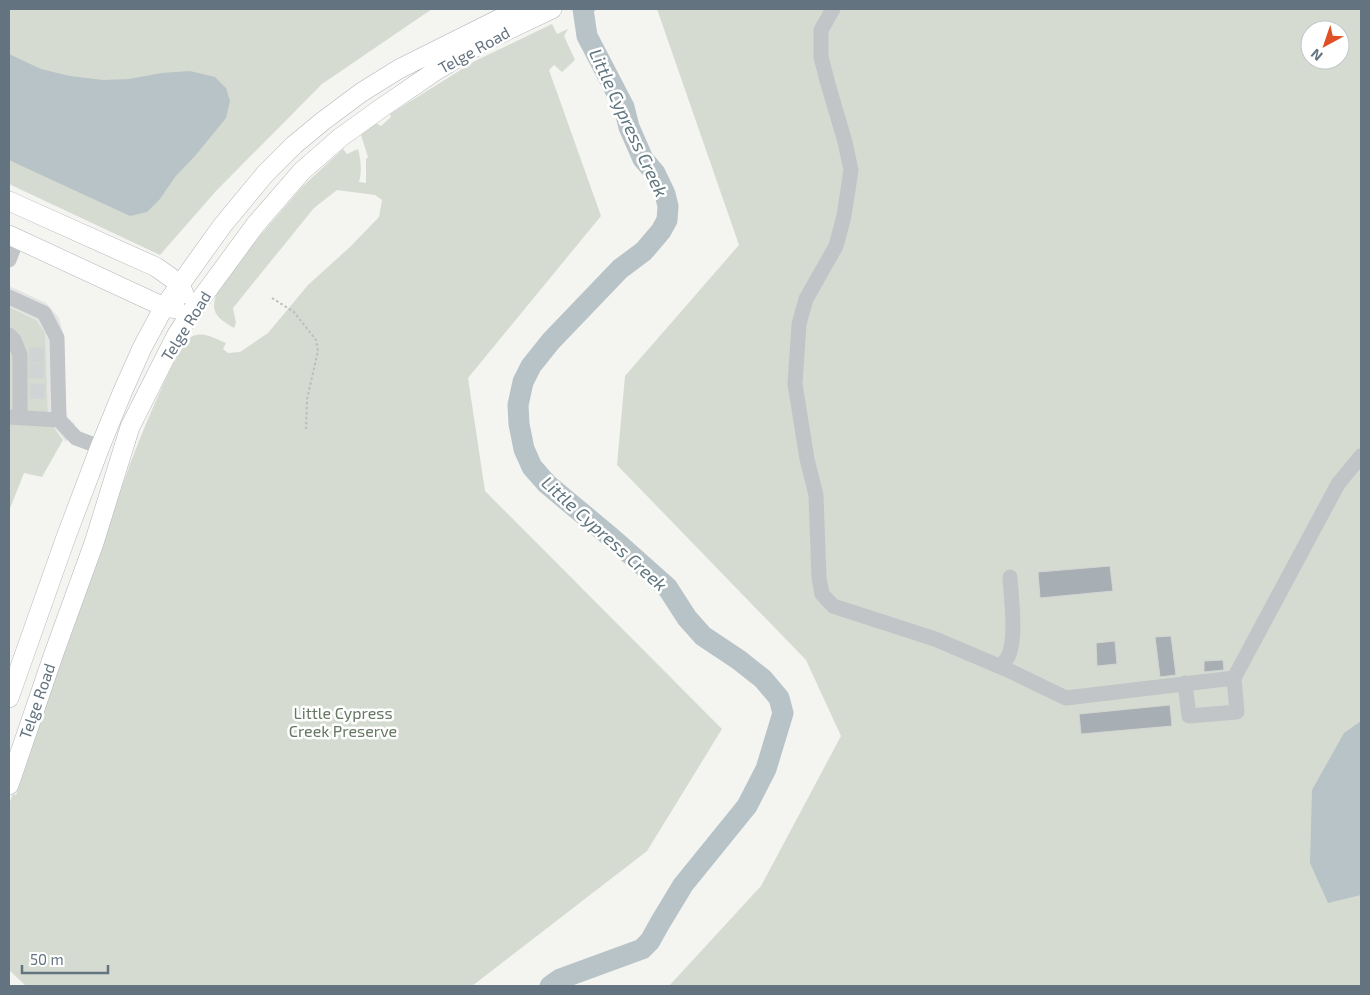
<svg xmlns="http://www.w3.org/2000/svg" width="1370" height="995" viewBox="0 0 1370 995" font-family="'Exo 2',sans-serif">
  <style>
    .built { fill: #e4e5e3 }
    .green { fill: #d5dbd1; fill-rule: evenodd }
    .water { fill: #b8c3c7 }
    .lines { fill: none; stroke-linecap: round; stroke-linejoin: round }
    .stream { stroke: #b8c3c7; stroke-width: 4 }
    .river { stroke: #b8c3c7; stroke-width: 21 }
    .building { fill: #a7afb4; stroke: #d5d5d3 }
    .minor-tunnel { stroke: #d0d4d4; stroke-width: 15; stroke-dasharray: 15 8; stroke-linecap: butt }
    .major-casing { stroke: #b2b6ba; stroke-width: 20 }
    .path { stroke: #bbbdbf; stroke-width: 2; stroke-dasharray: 2.5 2.5; stroke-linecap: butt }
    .minor { stroke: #c1c5c8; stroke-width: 15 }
    .major { stroke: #fff; stroke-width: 19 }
    .labels { text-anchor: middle; stroke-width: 5; stroke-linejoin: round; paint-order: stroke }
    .street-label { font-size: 16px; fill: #637380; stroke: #fff }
    .park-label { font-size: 16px; fill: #667762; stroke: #fff }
    .water-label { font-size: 18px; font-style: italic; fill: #5f767e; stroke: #fff }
  </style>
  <rect width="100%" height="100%" fill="#f4f4f0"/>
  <path class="built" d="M9 286 46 303 59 318 64 337 65 407 68 418 75 424 66 442 48 419 36 320 9 307Z"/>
  <path class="green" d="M9 9H432L322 84 216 191 160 255 9 184Z
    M657 9H1361V986H669L761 886 841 736 806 660 617 465 625 376 739 245ZM1310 30H1340V60H1310Z
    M552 24 557 34 568 29 564 36 575 60 562 72 554 65 549 70 601 216 468 378 485 491 722 729 647 851 472 986H26L9 970V804L13 794 16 795 31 751 28 750 129 467C138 444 176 345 193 336 204 331 216 339 226 343L223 349 228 353 240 352 268 333 308 285 350 247 379 217 382 200 375 195 337 190 314 208 233 308 236 323 234 328C218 318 209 313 217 293L258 238 302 187 343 149 347 154 358 149C361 160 362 171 359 182L366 183V159L368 157 361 135 376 123 381 126 391 117 390 114 475 61Z
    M9 307 36 320 45 333 48 419 63 440 42 477 24 473 9 511Z"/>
  <path class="water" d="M9 54 41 69 70 76 103 80 129 79 162 73 190 71 215 77 226 88 230 101 226 118 195 156 175 177 160 199 147 212 130 216 9 160Z
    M1361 721V895L1328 903 1310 863 1312 790 1344 733Z"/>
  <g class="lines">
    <path class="stream" d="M584 11 594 9"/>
    <path class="river" d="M550 986 560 979 642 949 650 941 660 923 683 885 747 806 766 769 783 713 779 698 763 679 739 660 703 636 687 618 667 587 613 539 547 484 532 467 524 449 519 424 518 405 523 382 531 366 551 341 620 269 644 251 661 231 667 220 668 206 665 194 655 173 643 159 629 127 624 107 587 36 583 9"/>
  </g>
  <path class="building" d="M1110 566 1113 591 1040 598 1038 572Z
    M1171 636 1176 675 1160 677 1155 637Z
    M1115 641 1117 664 1097 666 1096 643Z
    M1223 660 1224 670 1204 672V661Z
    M1170 705 1172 726 1081 734 1079 714Z"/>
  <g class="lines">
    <path class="minor-tunnel" d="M29 355H47
      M29 371H48
      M30 391 48 392"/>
    <defs>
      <path id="major" d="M9 201 156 267 180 284 184 294
        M9 235 164 307 176 309
        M9 698 66 537 100 447 122 393 142 348 164 307 222 226 265 174 294 145 323 121 362 92 399 69 519 9
        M9 785 53 656 94 543 130 427 176 336 192 311 256 224 302 171 341 137 380 109 434 72 485 41 552 9"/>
    </defs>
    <use href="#major" class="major-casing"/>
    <path class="path" d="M272 298 294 312 316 340 318 351 307 399 306 429"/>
    <path class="minor" d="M833 9 821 30V57L828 84 845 142 851 170 844 216 836 246 806 299 799 324 795 384 807 459 816 495 819 578 822 594 833 606 935 639 1008 670 1066 698 1234 678
      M9 260 17 239
      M9 297 44 313 57 338 59 420 76 438 100 447
      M9 335 14 340 20 355V418
      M9 417 59 420
      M1001 666C1003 663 1006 660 1008 657 1017 638 1011 598 1010 577
      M1185 683 1189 716 1237 712 1234 678 1338 484 1361 456"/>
    <use href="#major" class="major"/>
  </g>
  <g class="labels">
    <g class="street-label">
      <text transform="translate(474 50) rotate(-29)" y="6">Telge Road</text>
      <text transform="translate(186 326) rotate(-58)" y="6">Telge Road</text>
      <text transform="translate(37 701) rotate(-71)" y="6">Telge Road</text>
    </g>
    <g class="park-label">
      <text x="343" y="719">Little Cypress<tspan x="343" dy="18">Creek Preserve</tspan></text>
    </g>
    <g class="water-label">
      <text transform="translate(628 123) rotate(65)" y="6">Little Cypress Creek</text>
      <text transform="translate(604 534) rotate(42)" y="6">Little Cypress Creek</text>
    </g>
  </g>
  <rect width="1370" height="995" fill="none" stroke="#637380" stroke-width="20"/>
  <g transform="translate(1325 45) rotate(220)"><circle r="24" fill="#ffffff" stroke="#c1c7cc"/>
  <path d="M0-4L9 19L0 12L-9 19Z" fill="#df5025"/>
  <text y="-8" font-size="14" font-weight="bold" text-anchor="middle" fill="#637380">N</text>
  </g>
  <path d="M22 965v8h86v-8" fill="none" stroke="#637380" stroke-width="2.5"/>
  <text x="30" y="965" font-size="15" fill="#637380" stroke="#ffffff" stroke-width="4" paint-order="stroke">50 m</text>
</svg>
